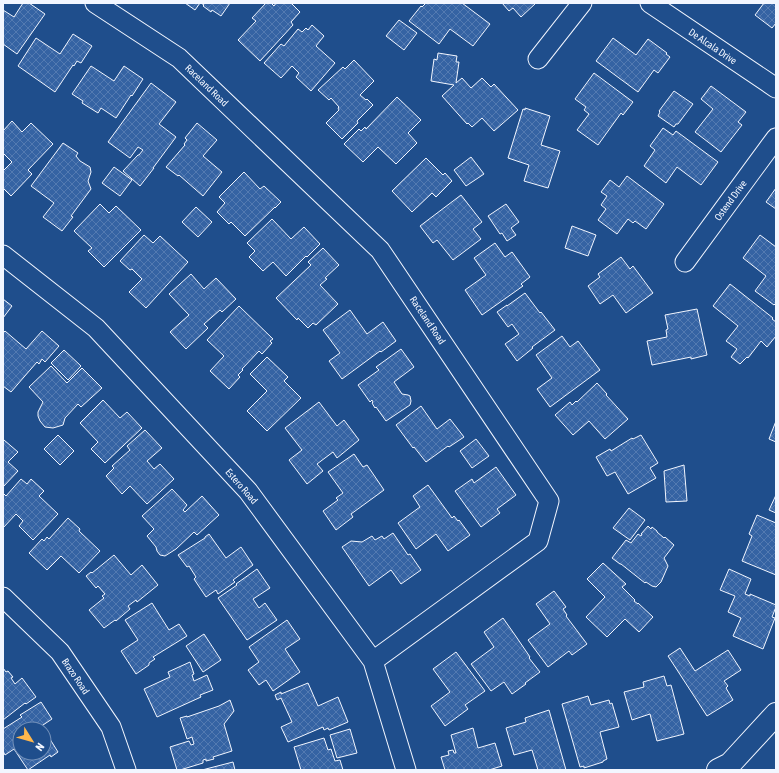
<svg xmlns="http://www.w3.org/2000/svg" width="779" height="773" viewBox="0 0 779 773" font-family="'Asap Condensed',sans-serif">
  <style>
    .building { fill: url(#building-cross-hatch); stroke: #f2f6ff }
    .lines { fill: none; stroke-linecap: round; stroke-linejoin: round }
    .minor-casing { stroke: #f2f6ff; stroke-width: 21 }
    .tertiary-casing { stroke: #f2f6ff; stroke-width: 24 }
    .minor { stroke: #1f4e8c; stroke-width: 19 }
    .tertiary { stroke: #1f4e8c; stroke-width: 22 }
    .labels { text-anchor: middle; stroke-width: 3; stroke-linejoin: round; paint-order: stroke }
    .street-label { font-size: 10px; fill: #f2f6ff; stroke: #1f4e8c }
  </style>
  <defs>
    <pattern id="building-cross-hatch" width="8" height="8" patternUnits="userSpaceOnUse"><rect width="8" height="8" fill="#3563a3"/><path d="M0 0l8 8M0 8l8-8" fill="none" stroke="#537ab1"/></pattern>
  </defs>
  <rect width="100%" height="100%" fill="#1f4e8c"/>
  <path class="building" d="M23 3H29L45 14 17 54 3 44V10L14 17Z
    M185 3H200L195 10Z
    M201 3H230L221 16 212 10 211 12 203 6 204 5Z
    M266 3H271L274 6 276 3H291L300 12 291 22 293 25 260 61 238 40 256 21 252 18Z
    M426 3H462L490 24 473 46 450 29 439 44 409 21 421 6 422 7Z
    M502 3H536L521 17 513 8 509 11Z
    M764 3H776V23L772 28 755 15Z
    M399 20 417 33 404 50 386 36Z
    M312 25 324 36 316 46 335 63 311 91 296 77 299 73 292 66 281 78 264 63 281 44 284 46 298 29 302 32 306 28 308 30Z
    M73 34 92 46 81 63 77 61 74 66 73 65 55 92 18 66 36 38 60 54Z
    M613 38 636 55 648 39 667 53 666 54 670 57 658 73 654 70 638 92 596 61Z
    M438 53 457 56 456 62H459L456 83 462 78 471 88 482 78 491 87 494 84 518 110 494 131 482 118 472 127 468 123 467 124 442 96 454 85 431 81 434 59 437 60Z
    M354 60 374 81 360 95 366 100 367 99 373 105 357 121 358 123 342 139 326 123 339 110 338 108 339 107 331 98 329 100 318 90 343 67 345 69Z
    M91 66 114 81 124 66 143 79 132 96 131 95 116 118 101 108 98 113 82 103 83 101 72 94Z
    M594 73 633 102 623 115 621 113 598 145 577 130 589 114 584 110 586 107 575 99Z
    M151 83 176 102 159 124 176 137 153 168H154L140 186 123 171 138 155H139L143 150 138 147 130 158 108 142Z
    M711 86 746 112 738 122 742 125 721 152 695 132 713 109 701 99Z
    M674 91 693 104 678 124H676L674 127 658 116 660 112 659 111Z
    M397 97 421 120 408 133 417 143 396 164 378 147 363 162 344 144 359 129 361 131 365 127 366 129Z
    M525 108 550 116 541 145 560 151 548 188 524 181 529 165 508 158 523 109 525 110Z
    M12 121 22 132 31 123 53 144 28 170 32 174 11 196 3 188V171L12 162 3 153V131Z
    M197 123 217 140 203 156 222 172 203 196 179 175 178 176 166 167 185 145 184 144 187 140 185 138Z
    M663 128 673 135 676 131 718 162 701 185 677 167 666 183 644 166 655 150 650 146Z
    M63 143 78 153 76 156 80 161 90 167 91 172 88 181 91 189 71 216 73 217 62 231 43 217 54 203 31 186Z
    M471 157 484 174 466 186 454 170Z
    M426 158 443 175 445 173 452 181 436 197 432 193 412 212 392 191Z
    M114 167 132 180 120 196 102 183Z
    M244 172 260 189 264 186 281 202 275 208V207L245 236 231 222 229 224 217 212 225 203 219 197Z
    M627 176 664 204 646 229 635 221 633 223 628 219 617 234 598 220 606 209 601 205 607 196 601 192 610 180 619 187Z
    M776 188V209L766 202Z
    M461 195 482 222 473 229 481 239 453 260 437 240 433 243 420 226Z
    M100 204 109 213 116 206 141 230 104 267 88 251 92 248 74 231Z
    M506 204 519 222 511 228 516 235 507 241 502 233 500 234 488 216Z
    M196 207 212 222 198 237 182 222Z
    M272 219 291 239 304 227 320 244 307 257 306 256 286 276 273 262 263 271 249 257 255 251 247 243Z
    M572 226 596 235 588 256 565 248Z
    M144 235 153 243 160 236 188 262 146 308 129 292 142 279 132 269 130 270 120 261Z
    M760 235 776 247V305L775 304 774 305 755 291 766 276 743 258Z
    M495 243 505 257 512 252 530 277 521 284 523 286 482 315 465 290 486 275 474 258Z
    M323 248 339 265 325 278 327 279 320 285 338 304 316 325 313 323 308 328 298 318 297 320 276 298 311 265 308 262Z
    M621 257 630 269 633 266 653 293 626 313 613 295 600 304 588 286 600 277 598 274Z
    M191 274 204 289 216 278 236 299 222 312 220 310 204 324 208 328 186 349 170 332 189 315 169 294Z
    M730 284 773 318 772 319 776 322V336L767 347 761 341 748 358 747 357 740 364 731 357 737 349 726 341 738 326 713 306Z
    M525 293 540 313 541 312 555 330 532 347 533 348 517 361 505 344 519 334 512 324 508 327 497 312 507 305V306Z
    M3 299 12 306 3 318Z
    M239 306 273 339 270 341 272 343 262 354 259 351 242 369 243 370 238 375 240 377 229 389 210 371 224 356 207 340Z
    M697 309 707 355 691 359V357L652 365 647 341 667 337 666 330 668 329 665 315Z
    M350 310 367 334 383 322 396 341 381 352 380 351 342 379 329 361 340 353 323 330Z
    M5 331 26 349 42 331 59 346 45 362 42 359 39 364 37 362 11 392 3 386V333Z
    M562 336 570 347 578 341 600 370 550 407 537 389 552 378 536 355Z
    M401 349 414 367 394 382 402 394 408 395 410 396 411 401 410 405 386 421 376 407 375 408 372 403 373 402 372 400 370 402 358 385 379 370 376 367Z
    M64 350 81 366 68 380 51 363Z
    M267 357 288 377 284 381 301 398 267 431 247 411 267 391 250 374Z
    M51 366 67 383 82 368 102 388 81 407 78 404 65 418 63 425 53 428 45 427 40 421 38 416V412L43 402 29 387Z
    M597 383 607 394 606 395 628 419 605 439 589 421 573 435 555 415 570 402 572 405 576 401 577 402Z
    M103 400 120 418 127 412 142 428 105 463 91 449 98 442 80 423Z
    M319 402 337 426 344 420 359 440 337 458 333 452 317 464 323 471 307 484 289 460 302 450 285 428Z
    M421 406 437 429 450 419 464 437 449 447 448 446 426 462 414 447 413 448 396 425Z
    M776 421V442L769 439Z
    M145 430 162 448 147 461 154 469 160 464 174 479 147 504 130 486 122 494 106 476 114 468 112 466 130 450 127 446Z
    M58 435 74 451 60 465 44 449Z
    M641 435 658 463 650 468 656 478 628 494 615 472 607 476 596 457 610 449 611 451 632 438 633 439Z
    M476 439 489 456 472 468 460 451Z
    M4 440 18 452 8 462 18 471 3 487V441Z
    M354 454 363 467 367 465 384 490 351 514 353 517 336 530 323 511 338 500 336 498 343 493 328 472Z
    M684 465 687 501 666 502 664 471Z
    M496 467 516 495 497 509 500 513 481 527 455 491 472 479 474 483Z
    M21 479 27 484 31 479 44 491 39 496 58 514 33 540 19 526 23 521 16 514 3 528V495L4 494 6 496Z
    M428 485 452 518 454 516 458 521 459 520 470 535 448 551 436 534 416 549 398 523 420 507 413 496Z
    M172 489 187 505 183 510 185 512 202 496 219 515 197 535 194 532 176 549 165 556 160 555 157 551 156 547 147 536 154 529 142 516Z
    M776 495V513L769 510Z
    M629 508 645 520 630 540 613 528Z
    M757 515 776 523V542L775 543 776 544V575L742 561 752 536 749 534Z
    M68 518 80 529 79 531 100 551 79 573 61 556 47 570 29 553 42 539 44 541 47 537 49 539Z
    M648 526 651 529 652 527 657 531V532L664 538 665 537 674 545 664 558 668 566 661 582 656 587 652 586 646 582 645 583 621 564H620L612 558 626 540 631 543 638 534 641 536 642 534H641Z
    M393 533 408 555 410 554 421 570 401 584 391 570 369 586 342 547 351 541 362 542 372 536 375 540 382 536 384 539Z
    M209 534 226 558 241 547 253 565 233 580 235 582 218 594 216 590 206 597 194 579 196 577 189 566 187 567 178 555 205 538V537Z
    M114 555 131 575 142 565 158 585 137 602 136 600 128 606 130 609 116 621 115 620 104 628 89 610 104 598 102 596 105 594 98 586 96 588 86 576 91 572 92 573Z
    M603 563 626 584 622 587 635 600 634 601 638 604V603L653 617 639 632 625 619 607 637 586 617 605 597 587 579Z
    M257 569 270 588 253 599 259 608 265 603 277 620 247 640 218 598 237 585 236 584Z
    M729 569 751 579 745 594 750 596V594L776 605V607L772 617 775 618 763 649 733 636 741 618 728 612 735 596 720 590Z
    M554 591 566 607 563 609 567 615 566 616 587 644 572 655 569 651 548 667 528 640 550 624 536 604Z
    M152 603 169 630 179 624 187 636 153 657 155 659 149 663V665L136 674 121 651 138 640 125 620Z
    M503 618 515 635 530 657 529 658 540 672 525 683 526 684 512 694 504 682 491 691 471 664 494 647 484 632Z
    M287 620 300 639 285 649 300 672 273 691 266 680 259 685 248 670 259 662 249 647Z
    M204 634 221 660 203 672 186 646Z
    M680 648 695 671 728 650 741 670 724 681 728 686 726 688 733 700 707 716 668 656Z
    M456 652 485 691 465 705 468 709 445 726 431 706 450 692 433 669Z
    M190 662 194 674 192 675 194 681 207 675 213 690 200 695 201 697 157 717 144 689 170 677 168 672Z
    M3 668 6 672 8 671 13 677 11 678 15 684 22 678 36 697 26 704 25 703 3 720Z
    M664 676 667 686 671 685 684 734 657 741 650 714 632 720 624 692 644 687 643 682Z
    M308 683 318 706 338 697 348 722 329 730 328 728 324 730 323 727 288 742 281 727 292 722 281 698 277 700 275 695 281 692V694Z
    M588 696 591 705 609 700 610 704 612 703 619 727 600 732 607 759 603 761V762L584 768V766L580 767 562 704Z
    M230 700 234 711 224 724 232 751 213 757 214 759 206 761V759L203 760V763L180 770H177L170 747 189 741 191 745 194 744 192 737 187 739 180 718 187 716V717L219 706Z
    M41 702 52 719 37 729H20V753H44V738L48 736 58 752 51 757 50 755 28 770 14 749 5 755 3 751V729L22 717 20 715Z
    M549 710 566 770H538L532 750 514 755 506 728 526 722 525 718Z
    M473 728 478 748 495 743 502 766 489 770H445L441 757 449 755 448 751 453 750 454 753H456L451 735Z
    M350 729 357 753 337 758 330 735Z
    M324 738 328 750 331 749 335 761 340 760 343 770H301L294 747Z
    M233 762 235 770H202Z"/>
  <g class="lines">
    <defs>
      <path id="minor" d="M95 3 179 58 380 250 549 501 538 541 373 661
        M650 3 776 88
        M538 59 582 3
        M3 255 96 328 248 491 373 661 406 770
        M685 262 776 138
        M3 597 60 652 111 727 126 770"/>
      <path id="tertiary" d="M718 770 730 764 776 714"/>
    </defs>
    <use href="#minor" class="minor-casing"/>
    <use href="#tertiary" class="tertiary-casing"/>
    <use href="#minor" class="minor"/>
    <use href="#tertiary" class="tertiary"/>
  </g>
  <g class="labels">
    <g class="street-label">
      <text transform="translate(713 46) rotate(34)" y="4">De Alcala Drive</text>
      <text transform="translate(207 85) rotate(44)" y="4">Raceland Road</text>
      <text transform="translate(730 200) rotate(-54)" y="4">Ostend Drive</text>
      <text transform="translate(428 320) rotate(56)" y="4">Raceland Road</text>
      <text transform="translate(242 486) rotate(49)" y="4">Estero Road</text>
      <text transform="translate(76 676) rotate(56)" y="4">Brazo Road</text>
    </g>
  </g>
  <rect width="779" height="773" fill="none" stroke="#f2f6ff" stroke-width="8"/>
  <g transform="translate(32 741) rotate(127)"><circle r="19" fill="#1f4e8c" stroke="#7391ba"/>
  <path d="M0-3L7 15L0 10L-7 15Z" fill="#ffb74d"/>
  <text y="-6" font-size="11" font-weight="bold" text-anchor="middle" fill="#f2f6ff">N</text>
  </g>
</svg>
